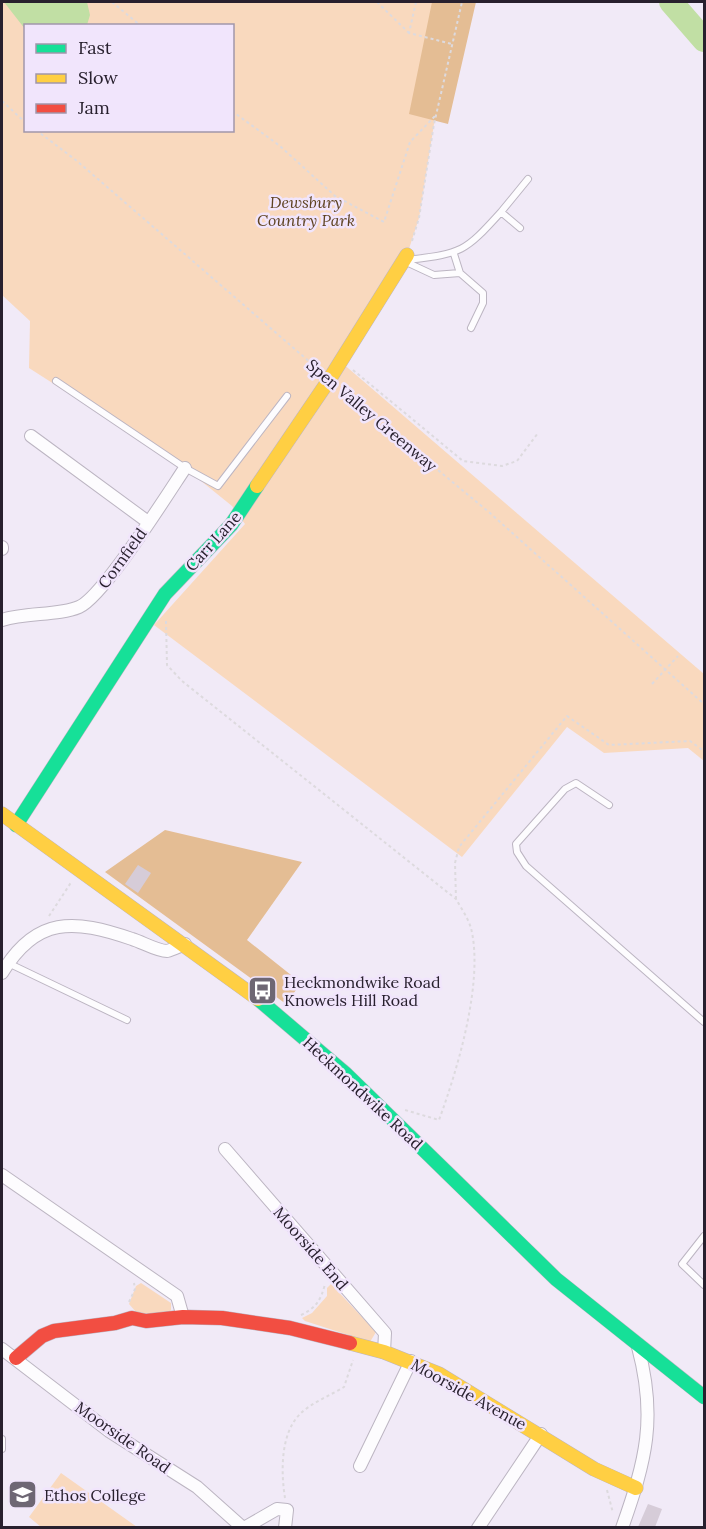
<svg xmlns="http://www.w3.org/2000/svg" width="706" height="1529" viewBox="0 0 706 1529" font-family="Lora,serif">
  <style>
    .green { fill: #f9d9be; fill-rule: evenodd }
    .forest { fill: #e4bd94 }
    .water { fill: #c1dfa4 }
    .lines { fill: none; stroke-linecap: round; stroke-linejoin: round }
    .river { stroke: #c1dfa4; stroke-width: 24 }
    .building { fill: #d6ccd8 }
    .lane-casing { stroke: #bcb5c2; stroke-width: 8 }
    .street-casing { stroke: #bcb5c2; stroke-width: 14 }
    .fast-casing { stroke: #bcb5c2; stroke-width: 15 }
    .slow-casing { stroke: #bcb5c2; stroke-width: 15 }
    .jam-casing { stroke: #bcb5c2; stroke-width: 15 }
    .path { stroke: #dddade; stroke-width: 2; stroke-dasharray: 3 3; stroke-linecap: butt }
    .lane { stroke: #fdfcfe; stroke-width: 6 }
    .street { stroke: #fdfcfe; stroke-width: 12 }
    .fast { stroke: #16e098; stroke-width: 14 }
    .slow { stroke: #ffcf43; stroke-width: 14 }
    .jam { stroke: #f24e42; stroke-width: 14 }
    .path-bridge { stroke: #dddade; stroke-width: 2; stroke-dasharray: 3 3; stroke-linecap: butt }
    .labels { text-anchor: middle; stroke-width: 5; stroke-linejoin: round; paint-order: stroke }
    .park-label { font-size: 16px; font-style: italic; fill: #5e4220; stroke: #f1e5fc }
    .street-label { font-size: 16px; fill: #28202e; stroke: #f1e5fc }
    .poi-label { font-size: 16px; fill: #28202e; stroke: #f1e5fc; text-anchor: start }
  </style>
  <rect width="100%" height="100%" fill="#f1eaf7"/>
  <path class="green" d="M2 2H467L460 9 434 124 419 218 407 255 341 362 704 674V761L688 748 604 753 567 727 462 857 154 625 245 524 232 506 185 468 29 368 30 321 2 295ZM26 26H232V130H26Z
    M141 1283 171 1303V1310L165 1316 136 1312 129 1304 136 1286Z
    M331 1284 376 1332 370 1342 305 1321 302 1318 312 1313 327 1296V1288Z
    M61 1473 137 1527H41L29 1517Z"/>
  <path class="forest" d="M432 2H476L448 124 409 114Z
    M165 830 302 862 247 940 301 983 286 1004 105 872Z"/>
  <path class="water" d="M4 2H87L90 15 87 25 26 26 25 29Z"/>
  <g class="lines">
    <path class="river" d="M671 2 704 40"/>
  </g>
  <path class="building" d="M138 865 151 873 138 893 125 884Z
    M648 1504 662 1509 657 1522 655 1527H638Z"/>
  <g class="lines">
    <defs>
      <path id="lane" d="M501 212 528 179
        M454 254 460 273 483 293V303L471 328
        M408 260C462 253 464 253 501 212L520 228
        M404 261 434 275 460 273
        M56 381 185 468 218 486 287 396
        M609 805 576 783 565 789 516 844 517 852 526 866 704 1022
        M8 963 127 1020
        M704 1236 682 1264 704 1285
        M2 1439V1449"/>
      <path id="street" d="M31 436 148 522
        M2 547V549
        M2 620C26 612 58 616 79 607 103 597 167 495 185 468
        M2 973C36 916 74 919 132 939 142 942 157 951 167 951 172 950 180 946 185 944
        M225 1149 385 1333 384 1352
        M2 1175 177 1296 183 1317
        M2 1349 109 1431 197 1487 243 1528
        M360 1466 411 1361
        M244 1528 277 1509 287 1510 285 1528
        M478 1528 541 1434
        M622 1528C646 1460 657 1418 638 1347"/>
      <path id="fast" d="M16 825 165 594 231 525 257 486
        M258 999 346 1074 556 1279 704 1397"/>
      <path id="slow" d="M257 486 329 380 407 255
        M2 814 258 999
        M350 1343 384 1352 439 1374 594 1469 636 1488"/>
      <path id="jam" d="M16 1358 42 1336 54 1331 115 1323 132 1318 146 1321 183 1317 222 1318 290 1328 350 1343"/>
    </defs>
    <use href="#lane" class="lane-casing"/>
    <use href="#street" class="street-casing"/>
    <use href="#fast" class="fast-casing"/>
    <use href="#slow" class="slow-casing"/>
    <use href="#jam" class="jam-casing"/>
    <path class="path" d="M112 2 141 26
      M377 2 409 33
      M416 2 409 33 452 44
      M2 101 26 123
      M232 111 280 146 335 196 384 222 410 142 436 115
      M36 130 77 161 319 370
      M412 241 419 218 434 124 462 2
      M353 370 463 461 502 466 517 461 538 433
      M341 390 490 513 704 704
      M166 621 167 665 182 681 456 899C461 908 468 918 471 928 484 981 458 1068 439 1120L405 1110
      M456 899 455 863 459 847 567 716 609 745 690 741 704 751
      M49 916 72 881
      M129 1302 135 1289 134 1283
      M301 1315C316 1308 321 1300 325 1284
      M607 1490 613 1513
      M285 1498C281 1473 280 1434 300 1414 311 1403 331 1395 344 1387L353 1360"/>
    <use href="#lane" class="lane"/>
    <use href="#street" class="street"/>
    <use href="#fast" class="fast"/>
    <use href="#slow" class="slow"/>
    <use href="#jam" class="jam"/>
    <path class="path-bridge" d="M652 684 678 656"/>
  </g>
  <defs>
    <symbol id="bus-square" viewBox="-11 -11 22 22"><rect x="-9" y="-9" width="18" height="18" rx="4" fill="#6e6774" stroke="#f1e5fc"/><path d="M-5-6H5V4H4V6H2V4H-2V6H-4V4H-5ZM-3.5-4V0h7V-4ZM-3.5 1.2v1.5H-2V1.2ZM2 1.2v1.5H3.5V1.2Z" fill="#fff"/></symbol>
    <symbol id="school-square" viewBox="-11 -11 22 22"><rect x="-9" y="-9" width="18" height="18" rx="4" fill="#6e6774" stroke="#f1e5fc"/><path d="M0-5L7-2L0 1L-7-2ZM-4 1L0 2.5L4 1V4Q0 6-4 4Z" fill="#fff"/></symbol>
  </defs>
  <g fill-rule="evenodd">
    <use href="#bus-square" x="246" y="974" width="33" height="33"/>
    <use href="#school-square" x="6" y="1478" width="33" height="33"/>
  </g>
  <g class="labels">
    <g class="park-label">
      <text x="306" y="208">Dewsbury<tspan x="306" dy="18">Country Park</tspan></text>
    </g>
    <g class="street-label">
      <text transform="translate(372 415) rotate(40)" y="6">Spen Valley Greenway</text>
      <text transform="translate(213 541) rotate(-48)" y="6">Carr Lane</text>
      <text transform="translate(122 558) rotate(-54)" y="6">Cornfield</text>
      <text transform="translate(363 1093) rotate(43)" y="6">Heckmondwike Road</text>
      <text transform="translate(311 1248) rotate(49)" y="6">Moorside End</text>
      <text transform="translate(469 1394) rotate(29)" y="6">Moorside Avenue</text>
      <text transform="translate(123 1437) rotate(35)" y="6">Moorside Road</text>
    </g>
    <g class="poi-label">
      <text x="284" y="988">Heckmondwike Road<tspan x="284" dy="18">Knowels Hill Road</tspan></text>
      <text x="44" y="1501">Ethos College</text>
    </g>
  </g>
  <rect width="706" height="1529" fill="none" stroke="#28202e" stroke-width="6"/>
  <rect x="24" y="24" width="210" height="108" fill="#f1e5fc" stroke="#a196aa" stroke-width="1.5"/>
  <rect x="36" y="44" width="30" height="9" fill="#16e098" stroke="#a196aa" stroke-width="1.5"/>
  <text x="78" y="54" font-size="18" fill="#28202e">Fast</text>
  <rect x="36" y="74" width="30" height="9" fill="#ffcf43" stroke="#a196aa" stroke-width="1.5"/>
  <text x="78" y="84" font-size="18" fill="#28202e">Slow</text>
  <rect x="36" y="104" width="30" height="9" fill="#f24e42" stroke="#a196aa" stroke-width="1.5"/>
  <text x="78" y="114" font-size="18" fill="#28202e">Jam</text>
</svg>
